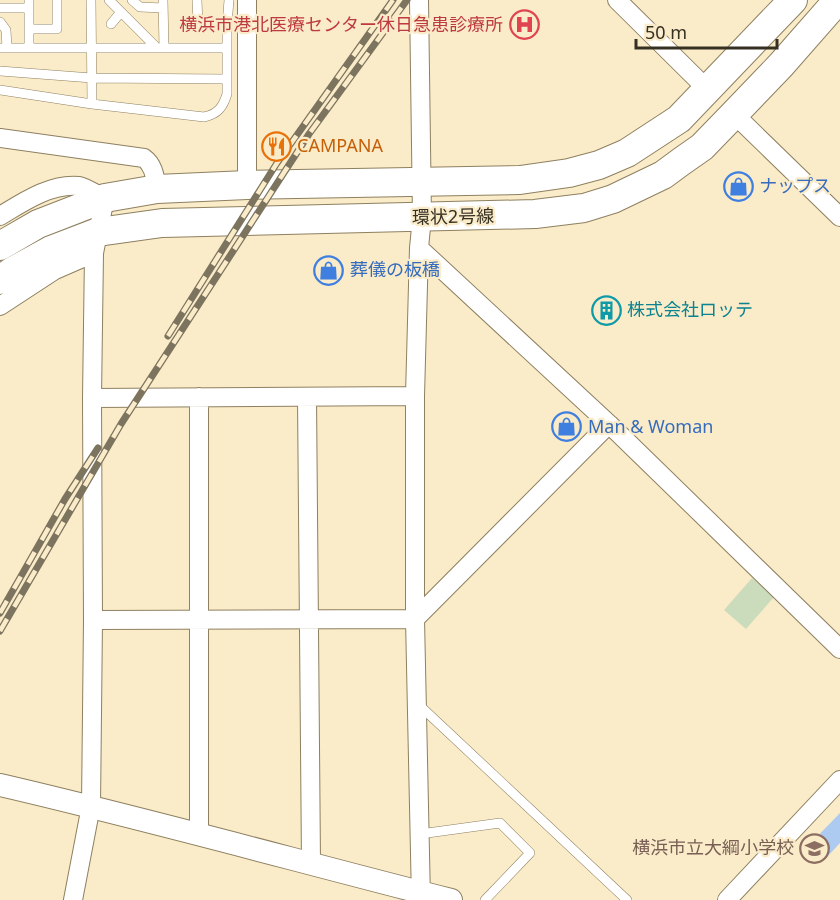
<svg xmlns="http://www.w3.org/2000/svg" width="840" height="900" viewBox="0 0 840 900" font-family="'Noto Sans','Noto Sans JP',sans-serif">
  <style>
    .green { fill: #cbdcbc }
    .water { fill: #adcbf0 }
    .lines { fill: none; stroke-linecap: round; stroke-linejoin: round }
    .service-casing { stroke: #8e8060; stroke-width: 10 }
    .minor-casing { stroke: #8e8060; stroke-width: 20 }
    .tertiary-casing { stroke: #8e8060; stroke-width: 24 }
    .primary-casing { stroke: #8e8060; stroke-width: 30 }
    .service { stroke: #fff; stroke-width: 9 }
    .minor { stroke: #fff; stroke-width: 18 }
    .tertiary { stroke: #fff; stroke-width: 22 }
    .primary { stroke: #fff; stroke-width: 28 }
    .rail-casing { stroke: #7d745f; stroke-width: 7 }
    .rail { stroke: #faebc9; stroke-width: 4.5; stroke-dasharray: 14; stroke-linecap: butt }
    .labels { text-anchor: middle; stroke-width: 4.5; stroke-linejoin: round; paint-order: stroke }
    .health-label { font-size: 18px; fill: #be3a42; stroke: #faebc9; text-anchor: end }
    .food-label { font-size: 18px; fill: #c56008; stroke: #faebc9; text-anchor: start }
    .shop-label { font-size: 18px; fill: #366cbe; stroke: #faebc9; text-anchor: start }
    .street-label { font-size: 18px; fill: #363023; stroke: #faebc9 }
    .culture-label { font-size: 18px; fill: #0d838f; stroke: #faebc9; text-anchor: start }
    .education-label { font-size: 18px; fill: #785e54; stroke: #faebc9; text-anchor: end }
  </style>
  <rect width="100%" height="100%" fill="#faebc9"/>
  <path class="green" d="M752 578 774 597 746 629 724 610Z"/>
  <path class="water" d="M840 813V843L826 858 811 843Z"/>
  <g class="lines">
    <defs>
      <path id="service" d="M91 0 92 104
        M109 0 157 48
        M132 0 140 7 163 8
        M163 0 164 48
        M197 0 198 25H227
        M0 8H29
        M0 22 6 30 7 48
        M111 24 121 12
        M29 29H57V0
        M0 48H227
        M29 48V0
        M0 71 92 78 227 79
        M0 90 92 104 204 117C218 114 223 107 227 94V25L229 0
        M418 704 627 900
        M420 834 500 823 530 853 485 900"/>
      <path id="minor" d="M419 0 422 217 419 248 415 396V619L421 900
        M617 0 707 89
        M734 114 840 217
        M0 138 144 158C154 165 155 178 157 189
        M247 185V0
        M0 216C23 202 51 183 79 186 87 188 97 195 105 198L94 253 92 398 93 620 91 806 73 900
        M419 248 609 424 840 649
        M0 306 55 270 94 253
        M307 397 311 863
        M92 398 415 396
        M93 620 415 619 609 424
        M199 833V397
        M727 900 840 780"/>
      <path id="tertiary" d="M0 785C151 820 301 862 451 900"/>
      <path id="primary" d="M0 246 38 224 105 198 157 189 247 185 520 180 569 173 599 165 627 153 679 119 793 0
        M0 280 11 272 51 250 98 232 162 223 535 214 584 208 613 199 663 175 682 161 702 147 734 114 781 65 838 0"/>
    </defs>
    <use href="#service" class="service-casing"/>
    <use href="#minor" class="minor-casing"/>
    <use href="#tertiary" class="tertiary-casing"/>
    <use href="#primary" class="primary-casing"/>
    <use href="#service" class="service"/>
    <use href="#minor" class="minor"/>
    <use href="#tertiary" class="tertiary"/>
    <use href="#primary" class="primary"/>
    <defs>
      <path id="rail" d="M168 336 277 163 393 0
        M0 613 65 499 98 448
        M0 631 121 424 309 134 407 0"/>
    </defs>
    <use href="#rail" class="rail-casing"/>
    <use href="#rail" class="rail"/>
  </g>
  <defs>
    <symbol id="hospital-ring" viewBox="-11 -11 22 22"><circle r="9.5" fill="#faebc9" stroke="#e0444e" stroke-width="1.5"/><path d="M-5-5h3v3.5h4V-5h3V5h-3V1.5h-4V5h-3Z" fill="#e0444e"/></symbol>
    <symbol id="restaurant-ring" viewBox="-11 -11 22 22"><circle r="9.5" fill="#faebc9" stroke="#e8710a" stroke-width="1.5"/><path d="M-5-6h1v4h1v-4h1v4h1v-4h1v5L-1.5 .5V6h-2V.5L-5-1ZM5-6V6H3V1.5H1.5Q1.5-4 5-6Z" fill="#e8710a"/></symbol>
    <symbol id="shop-ring" viewBox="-11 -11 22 22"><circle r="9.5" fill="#faebc9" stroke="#3f7fe0" stroke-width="1.5"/><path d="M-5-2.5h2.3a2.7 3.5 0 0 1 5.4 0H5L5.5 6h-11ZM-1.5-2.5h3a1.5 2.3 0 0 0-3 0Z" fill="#3f7fe0"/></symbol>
    <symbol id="building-ring" viewBox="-11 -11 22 22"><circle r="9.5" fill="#faebc9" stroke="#0f9aa8" stroke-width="1.5"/><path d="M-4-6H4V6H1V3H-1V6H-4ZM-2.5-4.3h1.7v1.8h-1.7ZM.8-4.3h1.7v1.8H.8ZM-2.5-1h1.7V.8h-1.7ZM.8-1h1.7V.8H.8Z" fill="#0f9aa8"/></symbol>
    <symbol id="school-ring" viewBox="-11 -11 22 22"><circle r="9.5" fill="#faebc9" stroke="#8d6e63" stroke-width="1.5"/><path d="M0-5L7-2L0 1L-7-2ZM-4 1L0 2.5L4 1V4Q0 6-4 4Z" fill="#8d6e63"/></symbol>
  </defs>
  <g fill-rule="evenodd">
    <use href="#hospital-ring" x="508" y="8" width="33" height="33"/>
    <use href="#restaurant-ring" x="260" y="130" width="33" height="33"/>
    <use href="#shop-ring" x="722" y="170" width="33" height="33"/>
    <use href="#shop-ring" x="312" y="254" width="33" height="33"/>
    <use href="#building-ring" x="590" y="294" width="33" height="33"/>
    <use href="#shop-ring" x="550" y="410" width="33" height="33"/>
    <use href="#school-ring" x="798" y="832" width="33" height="33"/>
  </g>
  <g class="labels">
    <g class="health-label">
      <text x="503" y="31">横浜市港北医療センター休日急患診療所</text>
    </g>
    <g class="food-label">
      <text x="297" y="152">CAMPANA</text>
    </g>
    <g class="shop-label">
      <text x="759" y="192">ナップス</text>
      <text x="350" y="276">葬儀の板橋</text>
      <text x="588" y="433">Man &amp; Woman</text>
    </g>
    <g class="street-label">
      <text transform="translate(453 217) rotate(-1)" y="6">環状2号線</text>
    </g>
    <g class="culture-label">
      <text x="627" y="316">株式会社ロッテ</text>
    </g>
    <g class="education-label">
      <text x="794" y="854">横浜市立大綱小学校</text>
    </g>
  </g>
  <path d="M636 39v9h141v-9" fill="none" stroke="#363023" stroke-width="3"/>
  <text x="645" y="39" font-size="18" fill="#363023" stroke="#faebc9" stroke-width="4.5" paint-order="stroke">50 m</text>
</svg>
